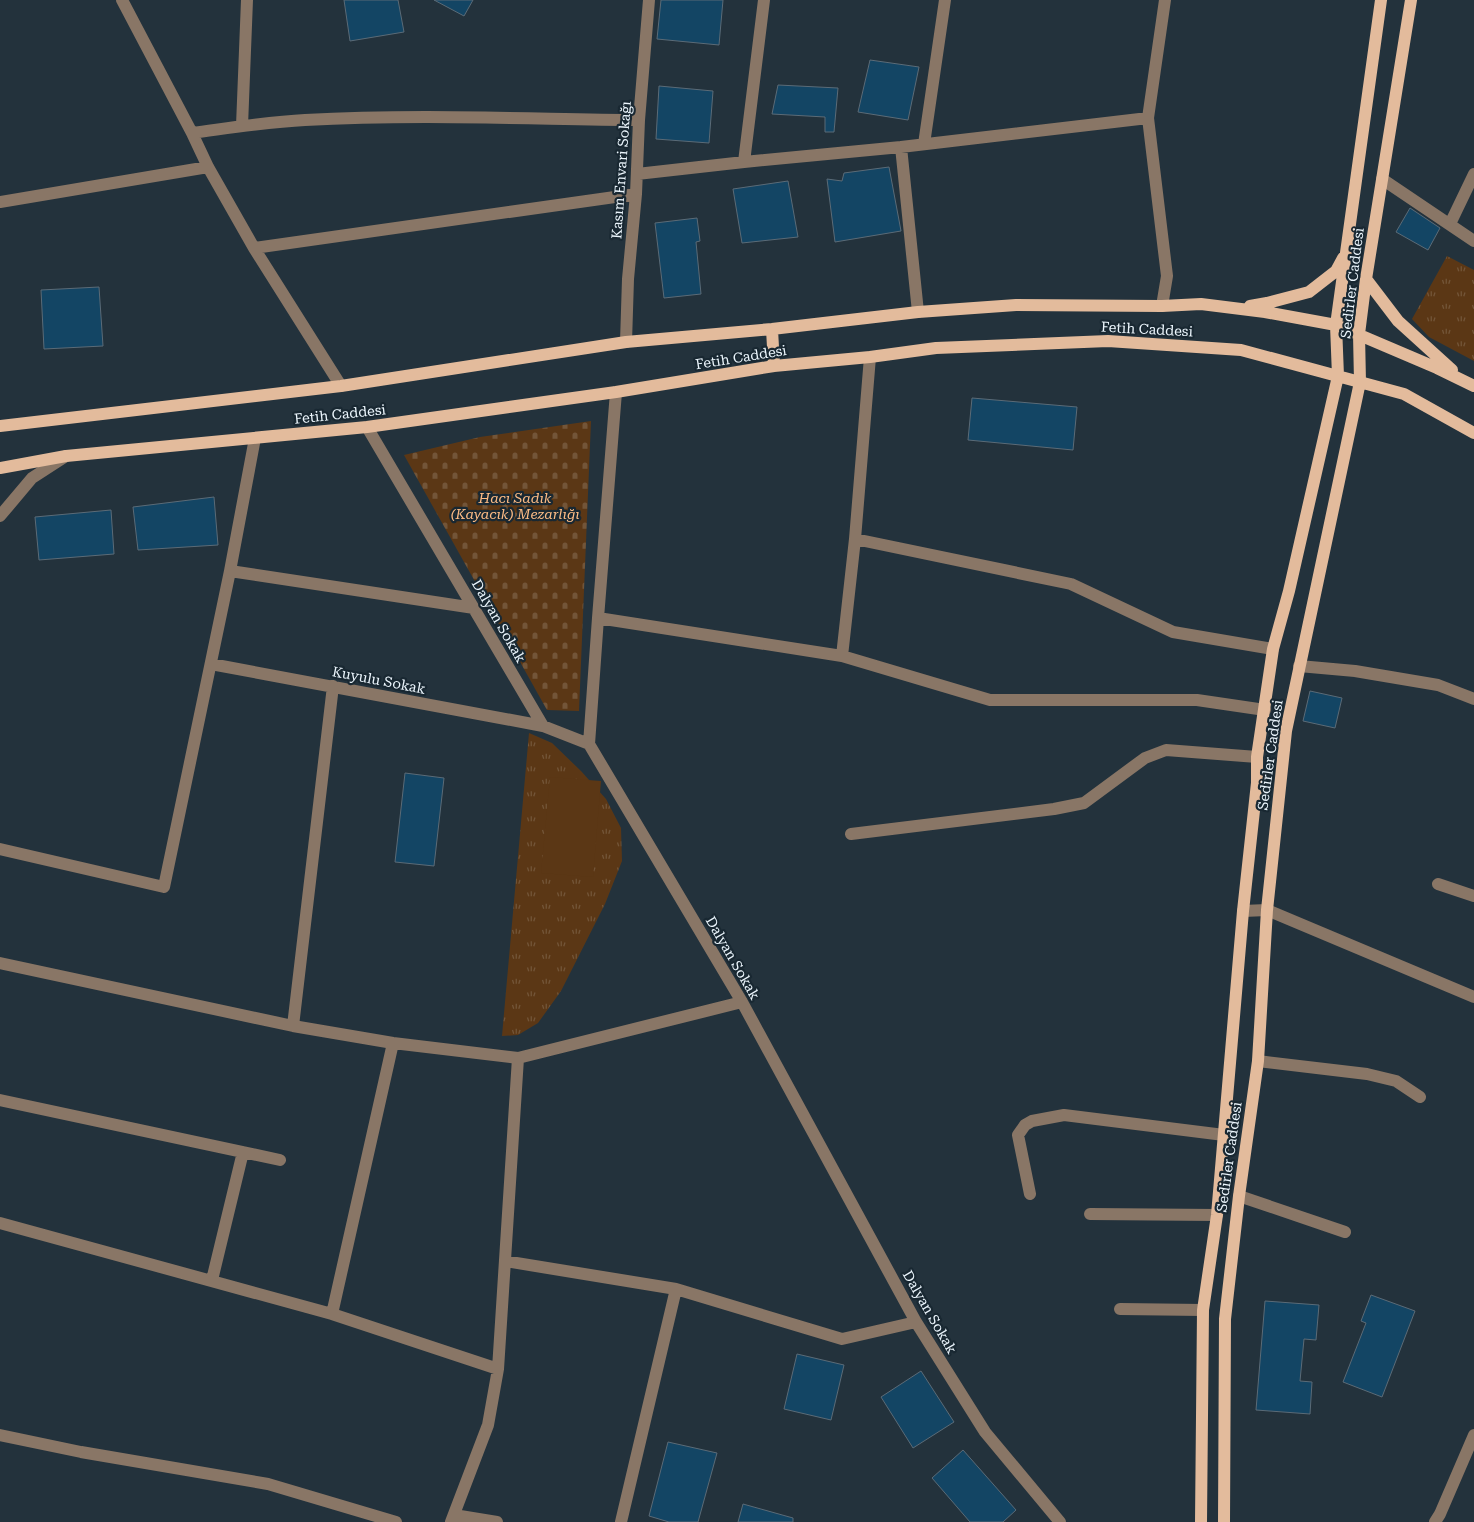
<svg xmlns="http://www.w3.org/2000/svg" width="1474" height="1522" viewBox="0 0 1474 1522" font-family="'Roboto Serif',serif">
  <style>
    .cemetery { fill: url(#cemetery-stones) }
    .park { fill: url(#park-tufts) }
    .pitch { fill: #5b3715 }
    .building { fill: #134564; stroke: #5b6b77 }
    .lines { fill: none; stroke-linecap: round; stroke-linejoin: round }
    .minor { stroke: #897666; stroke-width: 12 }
    .major { stroke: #e3bb9c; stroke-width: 12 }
    .labels { text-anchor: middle; stroke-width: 4.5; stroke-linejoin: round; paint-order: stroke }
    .street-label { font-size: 14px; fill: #ecf6fd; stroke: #192832 }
    .park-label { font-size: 14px; font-style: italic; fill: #fdbc85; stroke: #192832 }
  </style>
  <defs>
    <pattern id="cemetery-stones" width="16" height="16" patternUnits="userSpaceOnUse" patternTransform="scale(1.25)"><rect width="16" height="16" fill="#5b3715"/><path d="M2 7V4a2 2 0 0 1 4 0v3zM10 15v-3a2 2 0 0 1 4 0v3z" fill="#735538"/></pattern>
    <pattern id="park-tufts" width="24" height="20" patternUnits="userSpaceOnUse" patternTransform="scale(1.25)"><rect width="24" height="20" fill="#5b3715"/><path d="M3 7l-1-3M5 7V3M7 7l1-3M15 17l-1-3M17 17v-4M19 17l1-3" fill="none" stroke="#735538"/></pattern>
  </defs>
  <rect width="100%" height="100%" fill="#23323c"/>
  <path class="cemetery" d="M591 421 579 711 547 710 404 455 480 437Z"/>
  <path class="park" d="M1447 256 1474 270V361L1429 337 1412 319Z
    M529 733 552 743 581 771 606 799 621 828 622 861 605 904 561 991 538 1023 518 1035 502 1036Z"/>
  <path class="pitch" d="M550 777 601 781 593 877 541 873Z"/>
  <path class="building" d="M344 0H398L404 32 350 41Z
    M434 0H473L464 16Z
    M661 0H723L719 45 657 39Z
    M870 60 919 67 908 120 858 112Z
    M778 85 838 88 834 132H825V117L772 114Z
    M659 86 713 91 709 143 656 139Z
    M889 167 901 231 835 242 827 179 842 181 844 173Z
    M788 181 798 237 742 243 733 189Z
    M1410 208 1440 228 1428 250 1396 232Z
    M697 218 700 241 696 242 701 294 664 298 655 223Z
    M99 287 103 346 44 349 41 290Z
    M972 398 1077 407 1073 450 968 440Z
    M214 497 218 545 138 550 133 507Z
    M111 510 114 554 39 560 35 517Z
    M1310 691 1342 698 1335 728 1303 721Z
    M405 773 444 778 434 866 395 862Z
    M1371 1295 1415 1311 1382 1397 1343 1382 1366 1323 1361 1321Z
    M1265 1301 1319 1305 1316 1340 1304 1339 1300 1381 1312 1382 1310 1414 1256 1410Z
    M797 1354 844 1365 831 1420 784 1409Z
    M921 1371 954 1422 913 1448 881 1397Z
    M668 1442 717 1453 698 1522H669L649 1516Z
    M963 1450 1016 1510 1003 1522H970L932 1478Z
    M743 1504 793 1518V1522H738Z"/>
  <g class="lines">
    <path class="minor" d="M122 0 192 133 208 167 254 248 341 386
      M242 126 247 0
      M192 133C230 128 267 122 305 120 416 114 528 119 639 120
      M924 144 945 0
      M901 147 918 312
      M744 162 764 0
      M637 174 744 162 901 147 1148 118
      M1382 179 1474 241
      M0 202 208 167
      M1450 224 1474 174
      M254 248 636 194
      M1162 306 1167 276 1148 118 1165 0
      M626 342 628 279 636 194 639 120 649 0
      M367 427 543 726 589 744 742 1002 916 1322 985 1432 1060 1522
      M0 516 32 478 66 456
      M855 539 1071 584 1173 632 1273 649
      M230 571 474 608
      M598 618 842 656 990 700H1197L1265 710
      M842 656 855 539 870 357
      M211 664 543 726
      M1299 666 1355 671 1438 685 1474 699
      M589 744 598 618 616 392
      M851 834 1054 809 1084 803 1145 758 1166 750 1257 757
      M0 849 164 887 230 571 255 438
      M1438 884 1474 896
      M1243 911 1267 910 1474 997
      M0 963 293 1026 393 1043 518 1058 742 1002
      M293 1026 333 686
      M1258 1061 1367 1074 1396 1081 1420 1097
      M0 1100 280 1160
      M1030 1194 1018 1135 1025 1125 1032 1121 1064 1115 1224 1135
      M1239 1196 1345 1232
      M1090 1214 1217 1215
      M0 1223 332 1314 498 1369
      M505 1261 676 1289 842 1339 916 1322
      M212 1280 243 1152
      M1120 1309 1203 1310
      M332 1314 393 1043
      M0 1435 81 1452 268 1484 396 1522
      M454 1515 497 1522
      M451 1522 488 1425 498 1369 518 1058
      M621 1522 676 1289
      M1435 1522 1440 1514 1474 1435"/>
    <path class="major" d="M1366 279 1398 321 1452 370
      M1250 306 1267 303 1309 292 1336 271 1343 258
      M772 329 774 366
      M0 426 341 386 626 342 772 329 918 312 1016 305 1162 306 1201 304 1265 312 1336 325 1437 368 1474 386
      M0 468 66 456 367 427 616 392 774 366 870 357 936 348 1108 341 1241 350 1404 394 1474 433
      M1201 1522 1203 1310 1217 1215 1243 911 1257 783V757L1273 649 1289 591 1338 376 1336 325 1381 0
      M1224 1522 1225 1319 1239 1196 1258 1061 1267 910 1286 731 1360 382 1359 334 1366 279 1411 0"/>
  </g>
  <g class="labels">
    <g class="street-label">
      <text transform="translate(621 170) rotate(-86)" y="5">Kasım Envari Sokağı</text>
      <text transform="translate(1352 283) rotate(-83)" y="5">Sedirler Caddesi</text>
      <text transform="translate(1147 329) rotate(3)" y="5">Fetih Caddesi</text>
      <text transform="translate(741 357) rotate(-9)" y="5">Fetih Caddesi</text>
      <text transform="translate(340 414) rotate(-6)" y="5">Fetih Caddesi</text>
      <text transform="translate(499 621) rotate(60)" y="5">Dalyan Sokak</text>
      <text transform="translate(379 680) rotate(11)" y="5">Kuyulu Sokak</text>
      <text transform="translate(1270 755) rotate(-82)" y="5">Sedirler Caddesi</text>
      <text transform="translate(733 958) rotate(60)" y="5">Dalyan Sokak</text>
      <text transform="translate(1229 1157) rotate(-82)" y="5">Sedirler Caddesi</text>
      <text transform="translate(930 1312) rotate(60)" y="5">Dalyan Sokak</text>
    </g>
    <g class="park-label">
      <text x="515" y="503">Hacı Sadık<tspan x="515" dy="16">(Kayacık) Mezarlığı</tspan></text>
    </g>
  </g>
</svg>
